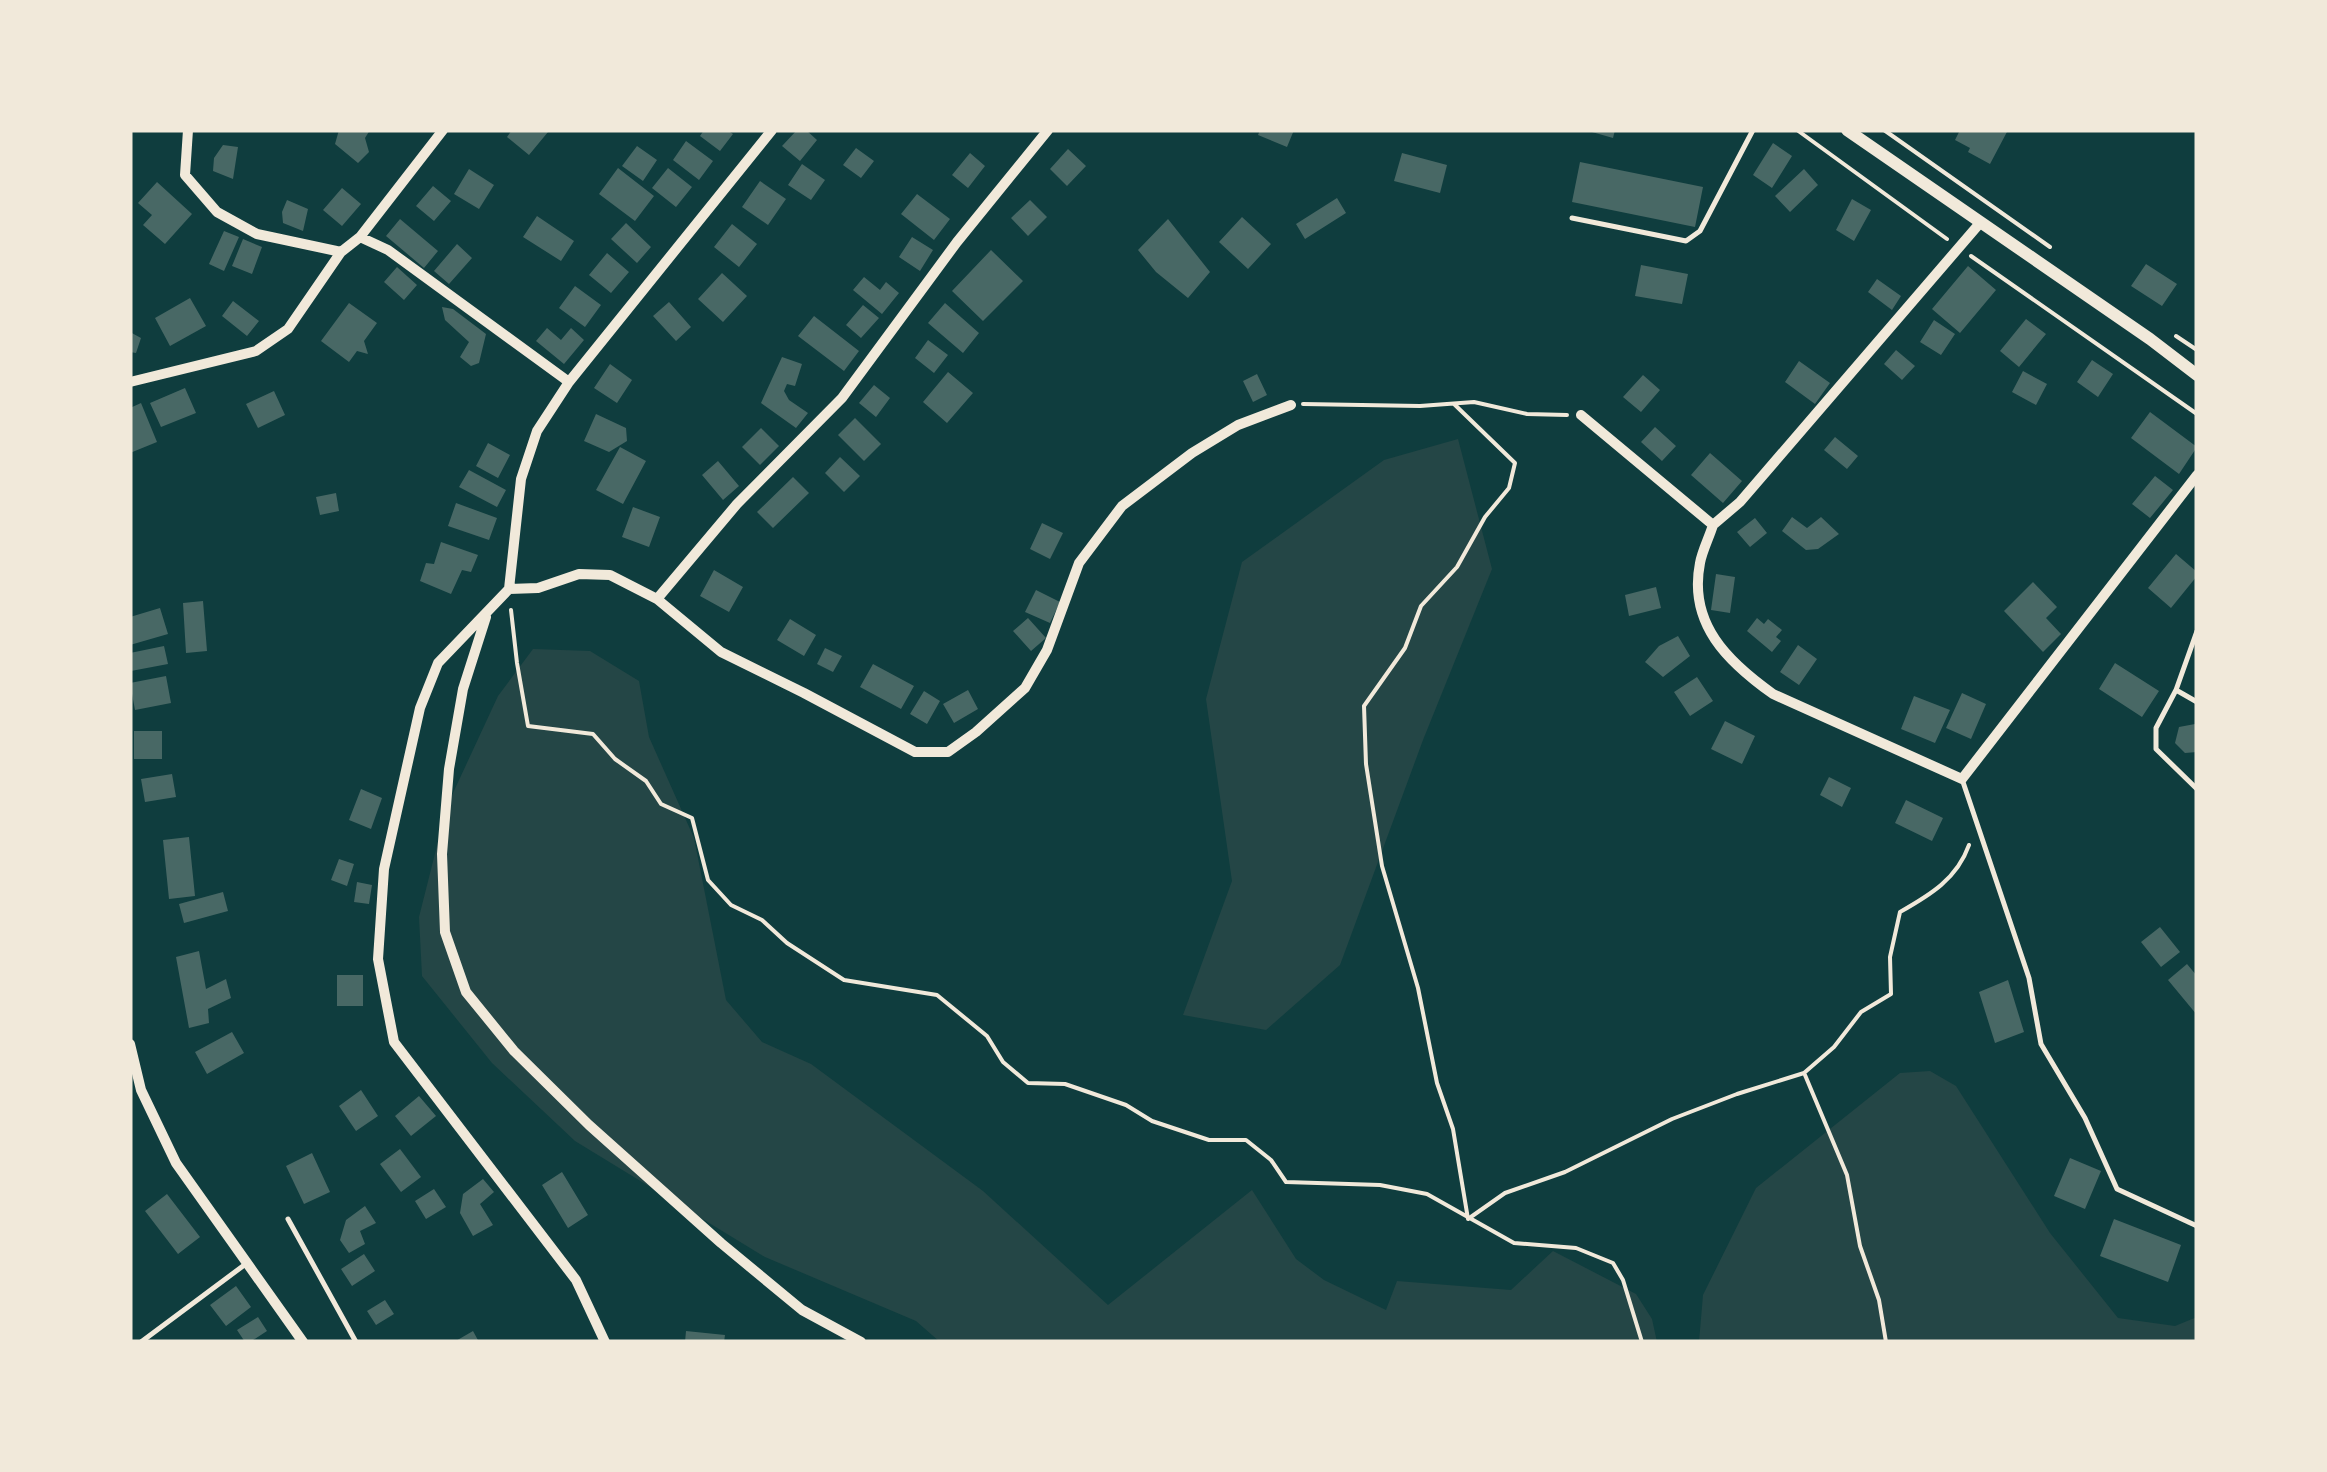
<svg xmlns="http://www.w3.org/2000/svg" width="2327" height="1472" viewBox="0 0 2327 1472" font-family="Rubik,sans-serif">
  <style>
    .green { fill: #244646 }
    .building { fill: #486865 }
    .lines { fill: none; stroke-linecap: round; stroke-linejoin: round }
    .path { stroke: #f1e9da; stroke-width: 4 }
    .service { stroke: #f1e9da; stroke-width: 5 }
    .minor { stroke: #f1e9da; stroke-width: 10 }
    .tertiary { stroke: #f1e9da; stroke-width: 12 }
  </style>
  <rect width="100%" height="100%" fill="#0f3d3e"/>
  <path class="green" d="M1458 439 1492 569 1423 740 1340 965 1266 1030 1183 1015 1232 881 1206 699 1242 562 1384 460Z
    M533 649 590 651 639 681 649 737 694 838 726 1000 762 1042 811 1064 983 1191 1108 1305 1252 1190 1296 1259 1324 1280 1386 1310 1397 1281 1511 1290 1553 1251 1636 1294 1652 1319 1657 1342H940L916 1321 765 1257 575 1141 492 1063 422 976 419 917 447 806 498 696Z
    M1930 1071 1956 1086 2050 1233 2118 1318 2175 1326 2197 1317V1342H1699L1703 1295 1756 1188 1900 1073Z"/>
  <path class="building" d="M339 130H370L365 138 369 152 358 163 335 144Z
    M512 130H545L548 132 529 155 507 137Z
    M704 130H727L733 134 720 151 700 136Z
    M797 130H806L817 140 800 161 782 146Z
    M1260 130H1294L1287 147 1258 135Z
    M1585 130H1615L1613 138Z
    M1960 130H2008L1990 164 1968 152 1970 148 1955 140Z
    M686 141 713 161 699 180 673 160Z
    M1773 143 1792 156 1772 188 1753 175Z
    M223 145 238 147 233 179 213 171 214 158Z
    M637 146 657 160 643 181 622 166Z
    M856 148 874 161 861 178 843 165Z
    M1068 149 1086 166 1067 186 1050 169Z
    M970 153 985 166 968 188 952 175Z
    M1402 153 1447 165 1440 193 1394 181Z
    M1580 162 1703 187 1695 227 1572 202Z
    M802 164 825 180 811 200 788 185Z
    M618 168 654 196 635 221 599 194Z
    M668 168 692 187 676 207 652 188Z
    M469 169 494 185 479 209 454 194Z
    M1804 169 1818 185 1790 212 1775 196Z
    M760 181 786 199 768 225 742 207Z
    M157 182 192 214 165 244 143 225 152 215 138 203Z
    M433 186 451 201 434 221 416 206Z
    M342 188 361 204 342 226 323 210Z
    M917 194 950 219 934 240 901 214Z
    M1337 198 1346 213 1305 239 1296 224Z
    M1852 199 1871 210 1854 241 1836 230Z
    M287 200 308 209 303 231 283 223 282 212Z
    M1030 200 1047 217 1028 236 1011 218Z
    M537 216 574 241 561 261 523 237Z
    M1242 217 1271 244 1248 269 1219 242Z
    M400 219 438 251 424 268 386 236Z
    M1168 219 1210 272 1188 298 1156 272 1138 250Z
    M626 223 651 247 637 263 611 239Z
    M732 224 757 244 739 267 714 247Z
    M224 231 239 237 224 271 209 264Z
    M912 237 933 250 920 271 899 257Z
    M243 239 262 247 252 274 232 266Z
    M457 244 472 258 449 284 434 271Z
    M991 250 1023 281 983 321 952 291Z
    M607 253 629 272 611 293 589 275Z
    M2146 264 2177 284 2162 306 2131 286Z
    M1641 265 1688 274 1682 304 1635 296Z
    M1968 266 1996 290 1960 333 1932 309Z
    M397 267 417 285 404 300 384 282Z
    M722 273 747 296 723 322 698 299Z
    M864 277 880 290 886 282 899 293 882 314 853 290Z
    M1877 279 1901 296 1892 310 1868 292Z
    M575 286 601 305 585 327 559 308Z
    M190 298 206 326 170 346 155 318Z
    M233 301 259 321 247 336 222 316Z
    M669 302 691 327 676 341 653 316Z
    M349 303 377 323 364 341 368 354 357 351 349 362 321 341Z
    M945 303 979 333 963 353 928 323Z
    M863 305 879 318 861 338 846 325Z
    M442 307 453 309 486 334 479 363 471 366 460 357 469 342 445 320Z
    M814 316 859 351 844 371 798 336Z
    M2026 319 2046 334 2019 367 2000 351Z
    M1934 320 1955 334 1941 355 1920 342Z
    M547 328 561 340 571 328 584 340 564 364 536 341Z
    M130 332 141 338 136 353 130 352Z
    M928 340 948 355 934 373 915 358Z
    M1896 350 1915 366 1902 380 1884 364Z
    M782 357 802 364 795 386 787 384 784 391 789 400 808 413 796 428 761 403Z
    M2092 360 2113 374 2098 397 2077 382Z
    M1799 361 1830 383 1815 404 1785 382Z
    M610 364 632 380 617 403 594 388Z
    M2023 371 2047 384 2036 405 2012 392Z
    M948 372 973 393 947 423 923 402Z
    M1257 374 1267 395 1253 402 1243 381Z
    M1643 375 1660 390 1641 412 1623 397Z
    M874 385 890 398 876 417 859 403Z
    M185 388 196 413 161 427 150 403Z
    M274 391 285 415 258 428 246 404Z
    M141 403 157 442 130 453V408Z
    M2150 412 2197 447 2179 474 2131 438Z
    M596 414 626 428 627 441 609 452 584 441Z
    M855 418 881 444 864 461 838 435Z
    M1655 427 1676 446 1662 461 1641 442Z
    M761 428 779 446 760 465 742 447Z
    M1835 437 1858 456 1847 469 1824 450Z
    M488 443 510 455 498 478 476 466Z
    M620 447 646 461 623 504 596 490Z
    M1710 453 1742 481 1723 503 1691 475Z
    M840 457 860 476 844 492 825 473Z
    M718 461 739 486 723 500 702 475Z
    M469 470 506 490 497 507 459 487Z
    M2155 476 2173 490 2150 518 2132 504Z
    M793 477 809 493 773 528 757 512Z
    M336 493 339 511 320 515 316 497Z
    M456 503 497 518 489 540 448 526Z
    M633 507 660 517 649 547 622 537Z
    M1792 517 1807 528 1821 517 1839 534 1818 549 1806 550 1782 531Z
    M1755 518 1767 533 1750 547 1737 532Z
    M1042 523 1063 533 1050 559 1030 549Z
    M441 542 478 555 471 572 462 570 451 594 420 581 426 563 434 564Z
    M2176 554 2197 572V576L2171 608 2148 588Z
    M714 570 743 587 729 612 700 596Z
    M1716 574 1735 577 1730 613 1711 610Z
    M2033 582 2057 607 2046 618 2061 634 2043 652 2004 611Z
    M1656 587 1661 608 1629 616 1625 595Z
    M1036 590 1060 602 1050 623 1025 612Z
    M203 601 207 651 186 653 183 603Z
    M160 608 168 634 130 645V617Z
    M1028 618 1046 638 1031 651 1013 631Z
    M1757 618 1764 624 1768 619 1782 630 1776 637 1781 641 1772 652 1747 631Z
    M790 619 816 635 804 656 777 640Z
    M1678 636 1690 656 1663 677 1645 662 1659 646Z
    M1798 645 1817 659 1799 685 1780 672Z
    M164 646 168 664 131 671 130 653Z
    M825 648 842 656 833 672 817 664Z
    M2115 663 2159 691 2142 717 2099 689Z
    M873 664 914 686 901 709 860 687Z
    M166 676 171 703 135 710 130 683Z
    M1697 677 1713 701 1690 716 1674 692Z
    M968 690 978 709 954 723 943 704Z
    M924 691 940 701 927 724 910 714Z
    M1962 693 1986 704 1971 739 1946 728Z
    M1914 696 1950 710 1935 743 1901 729Z
    M1725 721 1755 736 1742 764 1711 749Z
    M2195 724 2197 752 2185 753 2175 743 2179 727Z
    M134 731H162V759H134Z
    M172 774 176 797 145 802 141 779Z
    M1829 777 1851 788 1842 807 1820 795Z
    M361 789 382 798 371 829 349 820Z
    M1906 800 1943 818 1932 841 1895 823Z
    M189 837 195 896 169 899 163 840Z
    M339 859 354 864 347 886 331 880Z
    M357 882 372 885 369 904 354 902Z
    M223 892 228 911 184 923 179 904Z
    M2160 927 2180 952 2161 967 2141 942Z
    M199 951 206 989 226 979 231 998 208 1009 209 1023 189 1028 176 957Z
    M2187 964 2197 976V1015L2168 980Z
    M337 975H363V1006H337Z
    M2008 980 2024 1032 1995 1043 1979 992Z
    M232 1032 244 1053 207 1074 195 1052Z
    M361 1090 378 1116 356 1131 339 1106Z
    M419 1096 436 1116 411 1136 395 1116Z
    M400 1149 421 1177 401 1192 380 1164Z
    M312 1153 330 1192 304 1204 286 1166Z
    M2070 1158 2101 1171 2085 1209 2054 1196Z
    M562 1172 588 1215 568 1228 542 1185Z
    M483 1179 494 1192 480 1204 493 1225 473 1236 460 1213 463 1194Z
    M434 1189 446 1207 426 1219 415 1201Z
    M167 1194 200 1237 178 1254 145 1211Z
    M365 1206 376 1223 360 1231 365 1244 349 1253 340 1240 346 1220Z
    M2114 1219 2181 1245 2168 1282 2100 1256Z
    M364 1254 375 1271 352 1286 341 1269Z
    M236 1286 251 1307 226 1326 210 1305Z
    M385 1300 394 1314 376 1325 367 1311Z
    M258 1317 267 1331 250 1342H245L237 1330Z
    M473 1331 479 1342H454Z
    M686 1331 725 1335 724 1342H685Z"/>
  <g class="lines">
    <path class="path" d="M1797 130 1947 239
      M1884 130 2050 247
      M1971 256 2197 414
      M2176 336 2197 350
      M1303 404 1420 406 1474 402 1527 414 1567 415
      M1454 404 1515 463 1509 488 1485 517 1457 567 1421 606 1405 648 1364 706 1366 764 1382 866 1418 988 1437 1083 1453 1129 1468 1219 1505 1193 1565 1172 1672 1119 1737 1094 1804 1073 1834 1047 1861 1012 1891 994 1890 957 1900 912C1930 895 1957 879 1969 845
      M511 610 517 663 528 726 593 734 615 759 646 781 661 804 692 818 708 880 731 905 762 920 787 943 844 980 937 995 987 1036 1003 1062 1028 1083 1065 1084 1126 1105 1152 1121 1209 1140H1246L1271 1160 1286 1182 1380 1185 1427 1194 1514 1243 1576 1248 1613 1263 1623 1280 1642 1342
      M1805 1075 1847 1175 1860 1246 1879 1300 1886 1342"/>
    <path class="service" d="M1572 218 1686 241 1700 231 1753 130
      M2197 631 2176 690 2197 702
      M2176 690 2156 728V749L2197 789
      M1962 779 2029 978 2041 1044 2085 1118 2117 1189 2197 1226
      M288 1219 356 1342
      M141 1342 247 1263"/>
    <path class="minor" d="M188 130 185 175 217 212 257 234 341 252
      M360 237 388 250 569 382
      M130 382 256 351 288 329 341 252 360 237 443 130
      M1581 415 1713 525C1709 538 1702 551 1700 563 1688 624 1728 662 1773 694L1962 779 2197 475
      M1713 525 1740 502 1980 223
      M509 589 538 588 579 574 610 575 657 599 721 652 804 693 915 752H948L976 732 1025 688 1047 650 1079 563 1122 506 1192 453 1238 425 1291 405
      M657 599 737 504 842 398 957 242 1048 130
      M486 617 463 689 449 769 442 854 445 932 466 992 514 1051 589 1125 721 1243 802 1310 861 1342
      M130 1044 141 1090 176 1163 303 1342
      M605 1342 576 1280 394 1042 378 959 384 869 420 708 438 663 509 589 521 479 537 431 569 382 772 130"/>
    <path class="tertiary" d="M1847 130 2150 339 2197 375"/>
  </g>
  <rect width="2327" height="1472" fill="none" stroke="#f1e9da" stroke-width="265"/>
</svg>
